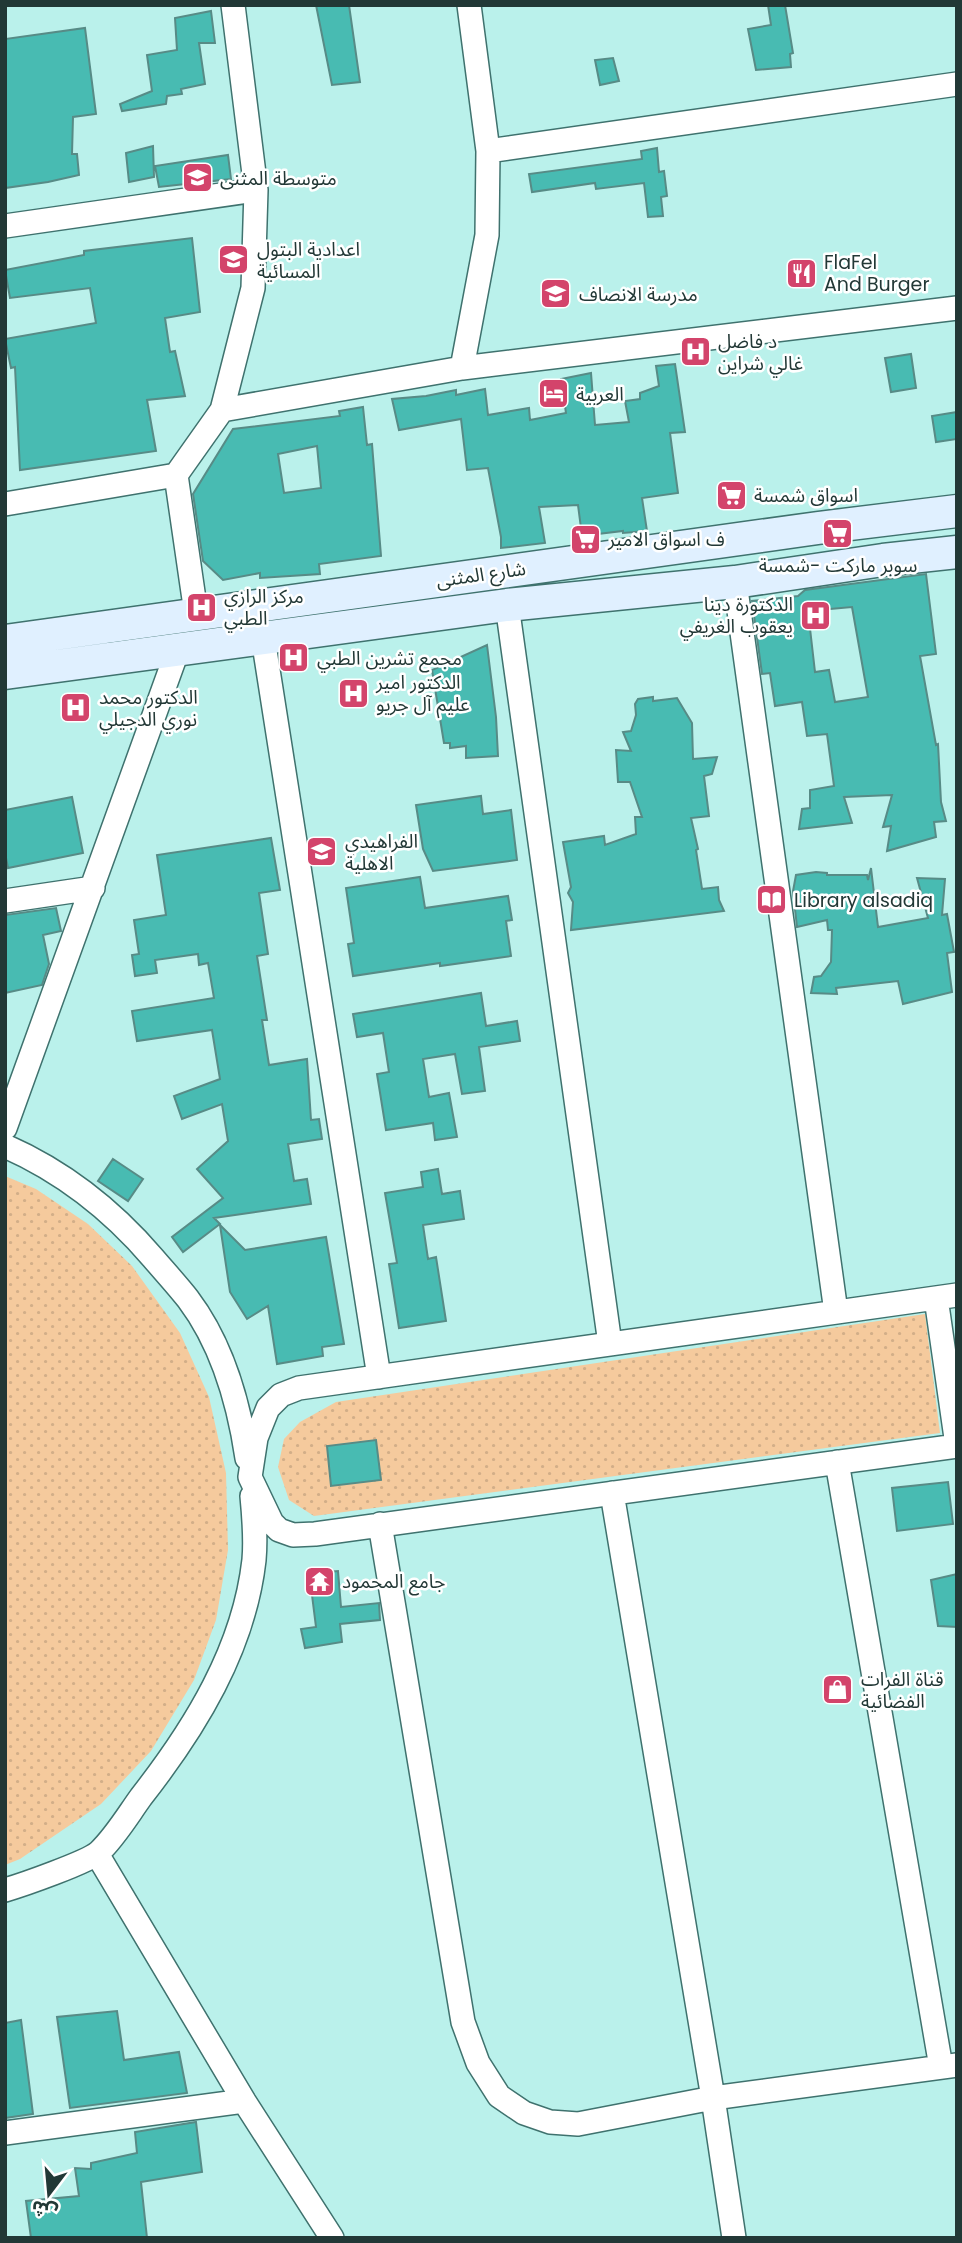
<svg xmlns="http://www.w3.org/2000/svg" width="962" height="2243" viewBox="0 0 962 2243" font-family="Poppins,'Noto Sans Arabic',sans-serif">
  <style>
    .green { fill: url(#green-dots) }
    .building { fill: #48bbb2; stroke: #578b86; stroke-width: 2; fill-rule: evenodd }
    .lines { fill: none; stroke-linecap: round; stroke-linejoin: round }
    .street-casing { stroke: #3f726e; stroke-width: 26 }
    .secondary-casing { stroke: #3f726e; stroke-width: 35 }
    .street { stroke: #fff; stroke-width: 23 }
    .secondary { stroke: #e0f0ff; stroke-width: 32 }
    .labels { text-anchor: middle; stroke-width: 5; stroke-linejoin: round; paint-order: stroke }
    .poi-label { font-size: 19px; fill: #223836; stroke: #fff; text-anchor: start }
    .street-label { font-size: 19px; fill: #223836; stroke: #fff }
  </style>
  <defs>
    <pattern id="green-dots" width="8" height="8" patternUnits="userSpaceOnUse" patternTransform="scale(1.75)"><rect width="8" height="8" fill="#f5ca9d"/><path d="M2 2h.1M6 6h.1" fill="none" stroke="#d2ae88" stroke-width="1.8" stroke-linecap="round"/></pattern>
  </defs>
  <rect width="100%" height="100%" fill="#baf1eb"/>
  <path class="green" d="M5 1176 36 1189 88 1224 132 1266 180 1333 209 1397 226 1473 228 1550 216 1620 194 1680 151 1751 101 1804 20 1859 5 1865Z
    M925 1314 940 1433 314 1516 289 1500 278 1467 284 1439 300 1422 336 1402Z"/>
  <path class="building" d="M316 5H349L360 82 332 85Z
    M768 5H785L793 53 790 54 791 67 756 70 748 29 771 25Z
    M211 11 215 43H199L205 84 181 89 182 94 167 96 166 104 122 111 120 104 152 91 147 55 177 50 175 18Z
    M85 28 96 114 73 117 72 154H77L79 175 48 182 5 188V39Z
    M613 58 619 81 600 85 595 60Z
    M153 146 154 177 129 182 126 153Z
    M657 148 659 172 664 171 667 196 661 197 663 216 648 217 644 183 596 189 595 183 532 192 529 174 642 159 641 151Z
    M228 155 231 179 159 187 155 166Z
    M192 238 200 312 165 318 170 352 175 351 185 396 147 400 156 451 20 470 15 367 11 368 5 339 96 323 90 288 10 298 5 270 84 255V251Z
    M911 354 916 388 891 392 885 358Z
    M675 364 685 432 670 433 678 493 642 498 647 531 623 533V531L582 536 578 505 539 507 545 543 501 548V537L488 468 467 470 461 419 399 430 392 399 426 396 456 390V395L485 389 488 415 529 408 530 420 566 413 561 379 591 373 595 425 629 422 625 401 640 399V393L659 386 656 366Z
    M363 407 367 445 372 444 381 556 319 564 320 574 260 578V573L223 580 203 561 193 494 233 429 340 416 339 411ZM317 446 321 488 284 493 278 454Z
    M957 412V439L936 442 932 416Z
    M926 574 936 654 920 656 936 745 938 744 941 802 946 821 934 822 936 837 887 851 891 826 883 827 892 795 844 797 852 823 799 829 802 809 810 808V790L834 786 827 734 807 736 802 702 775 706 770 673 762 674 752 601 798 596 805 590ZM852 607 868 697 835 702 829 670 815 672 808 611Z
    M487 645 496 717 498 756 466 758V746L450 748V743H444L432 670Z
    M653 697V701L677 698 692 723 693 759 717 757 712 774 704 776 709 816 691 818 698 849 696 850 702 889 718 887 719 900 724 911 571 930 573 902 568 893 571 887 563 842 604 836 605 845 636 834 635 817H642L630 782H618L616 750 631 751 623 732 631 731 636 715 635 704 638 699Z
    M481 796 483 814 511 810 517 860 433 871 423 849 416 805Z
    M72 797 83 853 8 868 5 853V810Z
    M271 838 280 890 259 893 268 954 257 956 267 1020H262L269 1065 307 1059 311 1120 319 1119 322 1139 288 1144 294 1181 307 1179 311 1204 214 1218 220 1224 183 1252 172 1237 223 1198 197 1169 228 1141 222 1104 182 1119 174 1096 220 1079 212 1030 137 1041 132 1011 214 998 208 963 199 965 198 954 155 960 157 973 135 976 132 955 139 954 134 920 166 915 157 855Z
    M871 868 878 927 928 918 917 878 945 879 942 915 947 914 954 952 947 953 952 992 903 1004 898 981 836 988 837 994 811 993 814 977 821 976 831 962 832 930H828L827 920 797 927 793 891 796 875 816 872 827 873V875H867L868 880Z
    M420 877 425 908 508 896 512 920 506 921 511 956 440 966V963L353 976 348 944 354 943 346 888Z
    M56 908 61 931 43 935 49 964 42 985 5 993V915Z
    M481 993 486 1026 517 1021 520 1041 479 1047 485 1091 462 1094 455 1054 423 1059 429 1097 449 1093 457 1137 435 1140 433 1123 386 1130 377 1074 389 1072 383 1033 357 1037 353 1014Z
    M113 1159 143 1179 128 1201 98 1181Z
    M438 1169 442 1194 460 1191 464 1219 423 1225 428 1259 436 1257 446 1321 399 1328 389 1264 397 1263 385 1193 423 1187 421 1172Z
    M220 1225 245 1250 326 1237 344 1344 322 1347 323 1356 277 1364 268 1306 247 1319 230 1292Z
    M376 1440 381 1480 331 1486 327 1446Z
    M948 1482 953 1524 897 1531 892 1488Z
    M338 1571 341 1607 379 1603 380 1620 340 1624 342 1642 305 1648 301 1629 316 1627 312 1595H316L314 1573Z
    M957 1574V1627L938 1626 931 1580Z
    M117 2011 124 2060 179 2052 187 2093 70 2108 57 2017Z
    M21 2020 33 2114 5 2118V2023Z
    M196 2122 202 2172 141 2182 147 2238H31L26 2201 79 2196 75 2168 91 2169V2163L137 2153 135 2132Z"/>
  <g class="lines">
    <defs>
      <path id="street" d="M488 151 957 84
        M5 226 256 190
        M462 368 487 235 488 151 469 5
        M222 410 462 368 957 308
        M176 475 196 613
        M5 504 176 475 222 410 253 288 256 190 233 5
        M735 582 836 1312
        M507 605 610 1344
        M263 638 379 1377
        M5 901 93 888
        M5 1128 178 649
        M5 1146C64 1172 112 1210 153 1258 165 1272 177 1285 188 1299 222 1344 239 1404 247 1458
        M957 1295 299 1388 281 1395 268 1408 256 1438 250 1477 272 1523 279 1530 293 1535 315 1534 957 1446
        M936 1298 957 1445
        M837 1462 941 2067
        M612 1493 713 2098 734 2238
        M380 1524 463 2022 478 2063 499 2096 524 2113 550 2122 578 2124 713 2098 957 2065
        M97 1854 244 2101 332 2238
        M5 1890C22 1885 88 1862 99 1852 115 1837 128 1815 141 1797 195 1728 244 1649 254 1560 256 1538 254 1517 252 1496
        M5 2133 244 2101"/>
      <path id="secondary" d="M5 641 818 528 957 511
        M5 673 507 605 735 582 883 560 957 552"/>
    </defs>
    <use href="#street" class="street-casing"/>
    <use href="#secondary" class="secondary-casing"/>
    <use href="#street" class="street"/>
    <use href="#secondary" class="secondary"/>
  </g>
  <defs>
    <symbol id="school-square" viewBox="-11 -11 22 22"><rect x="-9" y="-9" width="18" height="18" rx="4" fill="#d3446b" stroke="#fff"/><path d="M0-5L7-2L0 1L-7-2ZM-4 1L0 2.5L4 1V4Q0 6-4 4Z" fill="#fff"/></symbol>
    <symbol id="restaurant-square" viewBox="-11 -11 22 22"><rect x="-9" y="-9" width="18" height="18" rx="4" fill="#d3446b" stroke="#fff"/><path d="M-5-6h1v4h1v-4h1v4h1v-4h1v5L-1.5 .5V6h-2V.5L-5-1ZM5-6V6H3V1.5H1.5Q1.5-4 5-6Z" fill="#fff"/></symbol>
    <symbol id="hospital-square" viewBox="-11 -11 22 22"><rect x="-9" y="-9" width="18" height="18" rx="4" fill="#d3446b" stroke="#fff"/><path d="M-5-5h3v3.5h4V-5h3V5h-3V1.5h-4V5h-3Z" fill="#fff"/></symbol>
    <symbol id="hotel-square" viewBox="-11 -11 22 22"><rect x="-9" y="-9" width="18" height="18" rx="4" fill="#d3446b" stroke="#fff"/><path d="M-6-4.5h1.5V1H6V5H4.5V3h-9V5H-6ZM-4 0a1.8 1.8 0 1 1 3.6 0ZM.5 0V-2.5h3Q6-2.5 6 0Z" fill="#fff"/></symbol>
    <symbol id="supermarket-square" viewBox="-11 -11 22 22"><rect x="-9" y="-9" width="18" height="18" rx="4" fill="#d3446b" stroke="#fff"/><path d="M-6-5.5h2.5l.6 2H6L4.5 2H-2.5L-4.4-4H-6ZM-1.5 3.2a1.3 1.3 0 1 0 .1 0ZM3 3.2a1.3 1.3 0 1 0 .1 0Z" fill="#fff"/></symbol>
    <symbol id="library-square" viewBox="-11 -11 22 22"><rect x="-9" y="-9" width="18" height="18" rx="4" fill="#d3446b" stroke="#fff"/><path d="M-6-4Q-3-5.5-.7-3.5V5Q-3 3-6 4ZM6-4Q3-5.5 .7-3.5V5Q3 3 6 4Z" fill="#fff"/></symbol>
    <symbol id="temple-square" viewBox="-11 -11 22 22"><rect x="-9" y="-9" width="18" height="18" rx="4" fill="#d3446b" stroke="#fff"/><path d="M0-6L5-2H3V0L6.5 2.5H4V6H1.5V3h-3V6H-4V2.5H-6.5L-3 0V-2H-5Z" fill="#fff"/></symbol>
    <symbol id="shop-square" viewBox="-11 -11 22 22"><rect x="-9" y="-9" width="18" height="18" rx="4" fill="#d3446b" stroke="#fff"/><path d="M-5-2.5h2.3a2.7 3.5 0 0 1 5.4 0H5L5.5 6h-11ZM-1.5-2.5h3a1.5 2.3 0 0 0-3 0Z" fill="#fff"/></symbol>
  </defs>
  <g fill-rule="evenodd">
    <use href="#school-square" x="180" y="160" width="35" height="35"/>
    <use href="#school-square" x="216" y="242" width="35" height="35"/>
    <use href="#restaurant-square" x="784" y="256" width="35" height="35"/>
    <use href="#school-square" x="538" y="276" width="35" height="35"/>
    <use href="#hospital-square" x="678" y="334" width="35" height="35"/>
    <use href="#hotel-square" x="536" y="376" width="35" height="35"/>
    <use href="#supermarket-square" x="714" y="478" width="35" height="35"/>
    <use href="#supermarket-square" x="820" y="516" width="35" height="35"/>
    <use href="#supermarket-square" x="568" y="522" width="35" height="35"/>
    <use href="#hospital-square" x="184" y="590" width="35" height="35"/>
    <use href="#hospital-square" x="798" y="598" width="35" height="35"/>
    <use href="#hospital-square" x="276" y="640" width="35" height="35"/>
    <use href="#hospital-square" x="336" y="676" width="35" height="35"/>
    <use href="#hospital-square" x="58" y="690" width="35" height="35"/>
    <use href="#school-square" x="304" y="834" width="35" height="35"/>
    <use href="#library-square" x="754" y="882" width="35" height="35"/>
    <use href="#temple-square" x="302" y="1564" width="35" height="35"/>
    <use href="#shop-square" x="820" y="1672" width="35" height="35"/>
  </g>
  <g class="labels">
    <g class="poi-label">
      <text x="220" y="185">متوسطة المثنى</text>
      <text x="257" y="256">اعدادية البتول<tspan x="257" dy="22">المسائية</tspan></text>
      <text x="824" y="269">FlaFel<tspan x="824" dy="22">And Burger</tspan></text>
      <text x="579" y="301">مدرسة الانصاف</text>
      <text x="718" y="348">د فاضل<tspan x="718" dy="22">غالي شراين</tspan></text>
      <text x="576" y="401">العربية</text>
      <text x="754" y="502">اسواق شمسة</text>
      <text x="608" y="546">ف اسواق الامير</text>
      <text x="838" y="572" text-anchor="middle">سوبر ماركت -شمسة</text>
      <text x="224" y="603">مركز الرازي<tspan x="224" dy="22">الطبي</tspan></text>
      <text x="793" y="611" text-anchor="end">الدكتورة دينا<tspan x="793" dy="22">يعقوب الغريفي</tspan></text>
      <text x="317" y="665">مجمع تشرين الطبي</text>
      <text x="376" y="689">الدكتور امير<tspan x="376" dy="22">عليم آل جريو</tspan></text>
      <text x="99" y="704">الدكتور محمد<tspan x="99" dy="22">نوري الدجيلي</tspan></text>
      <text x="345" y="848">الفراهيدي<tspan x="345" dy="22">الاهلية</tspan></text>
      <text x="794" y="907">Library alsadiq</text>
      <text x="342" y="1588">جامع المحمود</text>
      <text x="861" y="1686">قناة الفرات<tspan x="861" dy="22">الفضائية</tspan></text>
    </g>
    <g class="street-label">
      <text transform="translate(481 574) rotate(-8)" y="7">شارع المثنى</text>
    </g>
  </g>
  <rect width="962" height="2243" fill="none" stroke="#223836" stroke-width="14"/>
  <g transform="translate(49 2194) rotate(196)" stroke="#ffffff" stroke-width="5" paint-order="stroke">
  <path d="M0-5L12 26L0 18L-12 26Z" fill="#223836"/>
  <text y="-10" font-size="19" font-weight="bold" text-anchor="middle" fill="#223836">ش</text>
  </g>
</svg>
